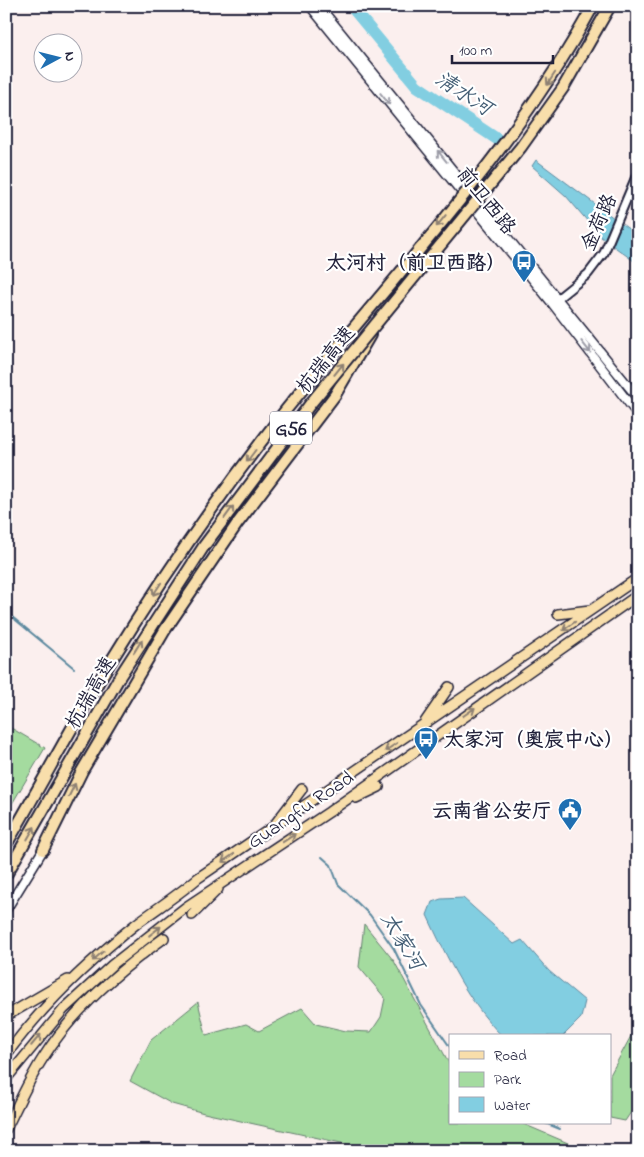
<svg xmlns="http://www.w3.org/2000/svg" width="644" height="1157" viewBox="0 0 644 1157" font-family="'Indie Flower','LXGW WenKai TC',sans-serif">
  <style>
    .green { fill: #a4db9f; stroke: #637e6d }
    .water { fill: #82cee1; stroke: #5c899f }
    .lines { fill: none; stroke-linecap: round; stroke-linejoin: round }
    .stream { stroke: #5c899f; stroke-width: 2 }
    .river { stroke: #82cee1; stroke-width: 12 }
    .tertiary-casing { stroke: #22223b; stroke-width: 11 }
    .secondary-casing { stroke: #22223b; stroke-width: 11 }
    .primary-casing { stroke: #22223b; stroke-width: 12 }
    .motorway-casing { stroke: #22223b; stroke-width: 14 }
    .tertiary { stroke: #fff; stroke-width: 7 }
    .secondary { stroke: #fff; stroke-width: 8 }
    .primary { stroke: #f8deab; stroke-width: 9 }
    .motorway { stroke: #f8deab; stroke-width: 10 }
    .motorway-bridge-casing { stroke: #22223b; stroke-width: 14; stroke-linecap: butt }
    .motorway-bridge { stroke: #f8deab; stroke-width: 10 }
    .oneway { stroke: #8d8073 }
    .oneway2 { stroke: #9c9ca7 }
    .labels { text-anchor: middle; stroke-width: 4.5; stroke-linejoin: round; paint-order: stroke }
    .shield { fill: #fff; stroke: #646476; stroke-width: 1 }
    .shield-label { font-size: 19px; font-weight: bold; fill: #22223b }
    .street-label { font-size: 20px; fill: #22223b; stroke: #fff }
    .poi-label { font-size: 20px; font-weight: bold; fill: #22223b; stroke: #fff; text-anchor: end }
    .water-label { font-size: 21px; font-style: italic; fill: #445e75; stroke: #fff }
  </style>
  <rect width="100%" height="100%" fill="#fbefee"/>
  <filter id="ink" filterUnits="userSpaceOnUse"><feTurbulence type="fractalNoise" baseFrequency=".02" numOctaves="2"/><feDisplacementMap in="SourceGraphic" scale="10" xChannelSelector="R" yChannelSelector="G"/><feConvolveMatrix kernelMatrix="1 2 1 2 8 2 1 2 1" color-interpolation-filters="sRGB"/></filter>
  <g filter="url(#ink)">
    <path class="green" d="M6 725 45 748 6 814Z
      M364 924 394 961 450 1065V1123H521L575 1146 574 1151H378L204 1113 172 1104 130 1081 151 1040 198 1002 206 1035 246 1024 259 1031 302 1008 316 1024 346 1031 371 1032 381 1017 385 998 359 967Z
      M638 1023V1107L635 1106 625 1121 610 1118V1075Z"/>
    <path class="water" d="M536 160 638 236V264L601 237 566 196 532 166Z
      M463 898 514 944 522 940 549 971 585 1001 581 1018 563 1036H502C468 1002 447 958 427 915L432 902 441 899Z"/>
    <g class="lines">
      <path class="stream" d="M6 612 74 668
        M322 857 331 865 338 884 370 915 394 949 421 1005 450 1047
        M545 1123 560 1129
        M619 1150 620 1151"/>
      <path class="river" d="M351 6 417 86 500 141"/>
      <defs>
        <path id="tertiary" d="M557 299 588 274 604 253 638 172"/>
        <path id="secondary" d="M310 6 552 303 638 415
          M319 6 638 398
          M6 910 43 850"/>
        <path id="primary" d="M558 614 590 610
          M425 722 449 687
          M356 798 379 787
          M276 823 302 789
          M192 915 218 889
          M6 1016 68 980
          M6 1055C43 1005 88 962 136 924 156 909 178 895 198 878L638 578
          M6 1079 64 1009 112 965 186 907 329 812 638 595
          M6 1129C18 1105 28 1081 43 1058 73 1010 118 971 164 938"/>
        <path id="motorway" d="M43 850 82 771 165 630 237 524 335 395 370 335"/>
      </defs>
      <use href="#tertiary" class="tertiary-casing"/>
      <use href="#secondary" class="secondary-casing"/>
      <use href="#primary" class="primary-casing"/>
      <use href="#motorway" class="motorway-casing"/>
      <use href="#tertiary" class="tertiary"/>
      <use href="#secondary" class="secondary"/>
      <use href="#primary" class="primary"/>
      <use href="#motorway" class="motorway"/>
      <defs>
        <path id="motorway-bridge" d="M6 845C41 785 73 724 108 666 160 581 217 498 278 420 385 284 510 159 593 6
          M6 875 120 676 204 546 311 403 521 147 563 88 610 6"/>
      </defs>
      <use href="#motorway-bridge" class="motorway-bridge-casing"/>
      <use href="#motorway-bridge" class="motorway-bridge"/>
    </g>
    <defs><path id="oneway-shaft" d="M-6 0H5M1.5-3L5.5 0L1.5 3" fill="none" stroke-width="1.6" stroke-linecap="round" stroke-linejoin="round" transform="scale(1.25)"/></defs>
    <g class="oneway">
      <use href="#oneway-shaft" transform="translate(551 79) rotate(123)"/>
      <use href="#oneway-shaft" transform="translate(441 221) rotate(129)"/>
      <use href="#oneway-shaft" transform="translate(339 369) rotate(-51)"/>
      <use href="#oneway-shaft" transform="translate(251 456) rotate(127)"/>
      <use href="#oneway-shaft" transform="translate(229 512) rotate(-54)"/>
      <use href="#oneway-shaft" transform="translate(157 589) rotate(123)"/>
      <use href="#oneway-shaft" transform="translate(569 626) rotate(145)"/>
      <use href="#oneway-shaft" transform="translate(138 646) rotate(-58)"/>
      <use href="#oneway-shaft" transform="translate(469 712) rotate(-35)"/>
      <use href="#oneway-shaft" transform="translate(391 747) rotate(146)"/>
      <use href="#oneway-shaft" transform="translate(72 790) rotate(-64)"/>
      <use href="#oneway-shaft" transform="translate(31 833) rotate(-60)"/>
      <use href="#oneway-shaft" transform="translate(289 838) rotate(-33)"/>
      <use href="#oneway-shaft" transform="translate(228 858) rotate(146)"/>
      <use href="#oneway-shaft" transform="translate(155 931) rotate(-38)"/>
      <use href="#oneway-shaft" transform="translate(98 956) rotate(139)"/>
      <use href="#oneway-shaft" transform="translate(36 1040) rotate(-50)"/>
    </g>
    <g class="oneway2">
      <use href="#oneway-shaft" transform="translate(385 99) rotate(51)"/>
      <use href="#oneway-shaft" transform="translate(442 156) rotate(-129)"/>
      <use href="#oneway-shaft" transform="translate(586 347) rotate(52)"/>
    </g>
  </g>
  <defs>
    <symbol id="bus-pin" viewBox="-11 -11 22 30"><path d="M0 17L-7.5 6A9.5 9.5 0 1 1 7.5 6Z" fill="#1f6fb2" stroke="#fff"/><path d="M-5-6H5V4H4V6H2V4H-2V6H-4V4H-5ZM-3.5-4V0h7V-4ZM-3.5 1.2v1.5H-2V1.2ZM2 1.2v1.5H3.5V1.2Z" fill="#fff"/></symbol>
    <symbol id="civic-pin" viewBox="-11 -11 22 30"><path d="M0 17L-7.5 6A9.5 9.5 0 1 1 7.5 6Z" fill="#1f6fb2" stroke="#fff"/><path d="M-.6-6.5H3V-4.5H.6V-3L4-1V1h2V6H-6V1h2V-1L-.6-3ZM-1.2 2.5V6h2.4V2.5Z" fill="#fff"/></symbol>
  </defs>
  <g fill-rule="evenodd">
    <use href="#bus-pin" x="510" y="248" width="28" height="38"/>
    <use href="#bus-pin" x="412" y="725" width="28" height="38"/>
    <use href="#civic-pin" x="556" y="796" width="28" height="38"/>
  </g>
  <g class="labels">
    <rect class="shield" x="270" y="411.5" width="42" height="33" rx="4"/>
    <g class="shield-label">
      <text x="291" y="435">G56</text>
    </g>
    <g class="street-label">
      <text transform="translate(487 200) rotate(51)" y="7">前卫西路</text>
      <text transform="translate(598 222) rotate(-66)" y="7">金荷路</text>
      <text transform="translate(325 359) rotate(-51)" y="7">杭瑞高速</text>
      <text transform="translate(90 692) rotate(-60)" y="7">杭瑞高速</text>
      <text transform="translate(300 809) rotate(-34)" y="7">Guangfu Road</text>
    </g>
    <g class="poi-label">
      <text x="506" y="269">太河村（前卫西路）</text>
      <text x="444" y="746" text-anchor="start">太家河（奥宸中心）</text>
      <text x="552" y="817">云南省公安厅</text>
    </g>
    <g class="water-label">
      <text transform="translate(464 93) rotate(33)" y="7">清水河</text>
      <text transform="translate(403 941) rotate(59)" y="7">太家河</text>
    </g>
  </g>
  <rect width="644" height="1157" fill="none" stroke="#fff" stroke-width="25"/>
  <rect x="12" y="12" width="619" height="1132" fill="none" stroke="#22223b" stroke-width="2" filter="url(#ink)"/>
  <rect x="449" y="1034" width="162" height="90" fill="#ffffff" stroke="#a7a7b1"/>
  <rect x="459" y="1051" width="25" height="8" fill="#f8deab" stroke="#a7a7b1"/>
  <text x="494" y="1060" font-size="15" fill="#22223b">Road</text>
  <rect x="459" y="1072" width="25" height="15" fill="#a4db9f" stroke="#a7a7b1"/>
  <text x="494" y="1084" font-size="15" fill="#22223b">Park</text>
  <rect x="459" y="1097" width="25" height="15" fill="#82cee1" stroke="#a7a7b1"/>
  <text x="494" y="1110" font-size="15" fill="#22223b">Water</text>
  <g transform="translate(58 58) rotate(83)"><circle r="24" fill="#ffffff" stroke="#a7a7b1"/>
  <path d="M0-4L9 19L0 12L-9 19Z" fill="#1f6fb2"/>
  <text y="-8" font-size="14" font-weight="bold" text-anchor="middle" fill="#22223b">N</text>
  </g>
  <path d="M452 55v8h101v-8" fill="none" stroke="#22223b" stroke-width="2.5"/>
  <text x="459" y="55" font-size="15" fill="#22223b" stroke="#ffffff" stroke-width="4" paint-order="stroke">100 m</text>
</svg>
